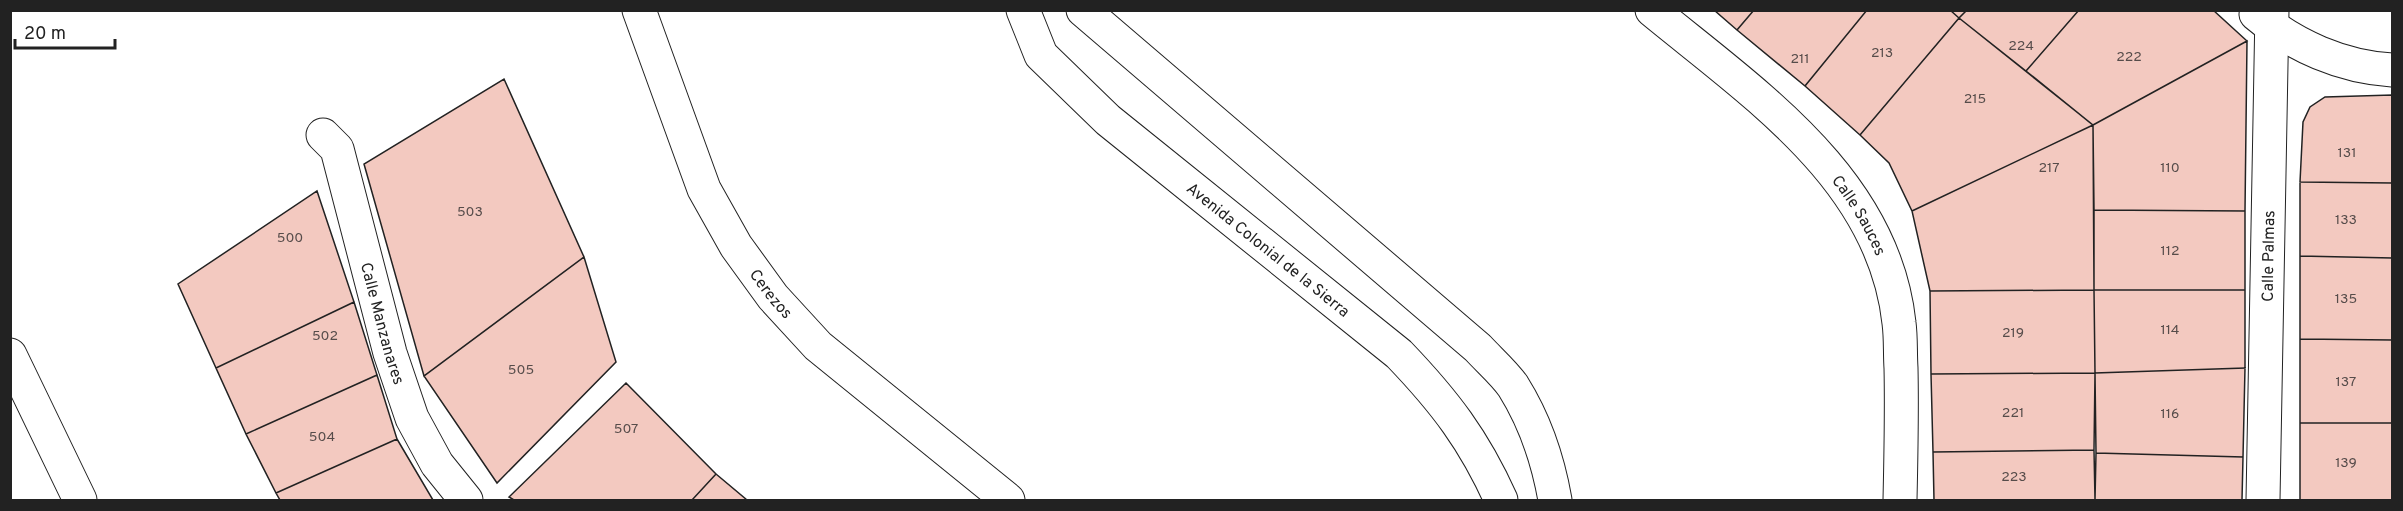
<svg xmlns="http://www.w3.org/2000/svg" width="2403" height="511" viewBox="0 0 2403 511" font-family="Overpass,sans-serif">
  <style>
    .building { fill: #f3c9c0; stroke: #222; stroke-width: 1.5 }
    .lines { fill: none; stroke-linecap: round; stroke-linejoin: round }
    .minor-casing { stroke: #222; stroke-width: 35 }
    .minor { stroke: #fff; stroke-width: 33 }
    .labels { text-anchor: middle; stroke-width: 4.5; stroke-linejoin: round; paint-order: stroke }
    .number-label { font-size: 14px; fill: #564c4a }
    .street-label { font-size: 16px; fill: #222; stroke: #fff }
  </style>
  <rect width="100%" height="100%" fill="#fff"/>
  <path class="building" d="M1714 10H1754L1737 30Z
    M1754 10H1867L1805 86 1737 30Z
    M1867 10H1950L1959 18 1860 135 1805 86Z
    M1950 10H1967L1959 18Z
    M1967 10H2079L2026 71 1959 18Z
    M2079 10H2213L2247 41 2093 125 2026 71Z
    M1959 18 2093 125 1912 211 1889 163 1860 135Z
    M2247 41 2245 211 2094 210 2093 125Z
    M504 79 584 257 424 376 364 164Z
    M2392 95V183L2300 182 2303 122 2310 107 2325 97Z
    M2093 125 2094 290 1930 291 1912 211Z
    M2300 182 2392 183V258L2300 256Z
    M317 191 354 302 216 368 178 284Z
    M2094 210 2245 211V290H2094Z
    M2300 256 2392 258V340L2300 339Z
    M584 257 616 362 497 483 424 376Z
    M2094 290H2245V368L2095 373Z
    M2094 290 2095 373 1931 374 1930 291Z
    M354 302 377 375 246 434 216 368Z
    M2300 339 2392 340V423H2300Z
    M2245 368 2243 457 2096 453 2095 373Z
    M2095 373 2094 450 1933 452 1931 374Z
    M377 375 397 439 276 493 246 434Z
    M626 383 716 474 692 500H514L509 497Z
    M2300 423H2392V500H2300Z
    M397 439 433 500H280L276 493Z
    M2094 450 2095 500H1934L1933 452Z
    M2096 453 2243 457 2242 500H2095Z
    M716 474 747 500H692Z"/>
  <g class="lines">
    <defs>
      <g id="minor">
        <path id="s1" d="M639 10 704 189 736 246 773 297 818 346 1008 500"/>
        <path id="s2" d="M1023 10 1041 55 1108 120 1399 354C1445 402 1474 440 1501 500"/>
        <path d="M1083 10 1478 348C1489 360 1504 373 1513 386 1535 421 1548 460 1555 500"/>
        <path id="s3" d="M1652 10C1754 94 1884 180 1899 323 1901 338 1900 353 1901 368 1902 412 1901 456 1900 500"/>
        <path d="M2256 14C2294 46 2342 67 2392 70"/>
        <path id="s4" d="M323 135 337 149 390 353 412 418 437 464 466 500"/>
        <path d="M10 355 80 500"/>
        <path id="s5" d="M2263 500 2272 10"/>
      </g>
    </defs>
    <use href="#minor" class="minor-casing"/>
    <use href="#minor" class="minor"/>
  </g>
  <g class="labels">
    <g class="number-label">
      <text x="2021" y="50">224</text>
      <text x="1882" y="57">213</text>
      <text x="2129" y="61">222</text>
      <text x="1800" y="63">211</text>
      <text x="1975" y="103">215</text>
      <text x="2347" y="157">131</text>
      <text x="2049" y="172">217</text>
      <text x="2170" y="172">110</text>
      <text x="470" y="216">503</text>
      <text x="2346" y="224">133</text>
      <text x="290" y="242">500</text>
      <text x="2170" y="255">112</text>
      <text x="2346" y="303">135</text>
      <text x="2170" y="334">114</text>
      <text x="2013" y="337">219</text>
      <text x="325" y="340">502</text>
      <text x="521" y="374">505</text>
      <text x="2346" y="386">137</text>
      <text x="2013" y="417">221</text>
      <text x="2170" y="418">116</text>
      <text x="626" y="433">507</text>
      <text x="322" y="441">504</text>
      <text x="2346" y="467">139</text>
      <text x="2014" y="481">223</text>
    </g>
    <g class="street-label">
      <text dy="6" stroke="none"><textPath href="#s3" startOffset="294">Calle Sauces</textPath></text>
      <text dy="6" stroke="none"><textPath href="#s2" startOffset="348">Avenida Colonial de la Sierra</textPath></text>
      <text dy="6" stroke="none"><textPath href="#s5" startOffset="244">Calle Palmas</textPath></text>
      <text dy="6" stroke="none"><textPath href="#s1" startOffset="315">Cerezos</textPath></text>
      <text dy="6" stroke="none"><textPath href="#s4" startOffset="200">Calle Manzanares</textPath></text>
    </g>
  </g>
  <rect width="2403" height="511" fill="none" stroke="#222222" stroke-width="24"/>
  <path d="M15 39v9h100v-9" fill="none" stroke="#222222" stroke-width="3"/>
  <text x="24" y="39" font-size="18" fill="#222222" stroke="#ffffff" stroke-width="4.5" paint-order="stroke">20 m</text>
</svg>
